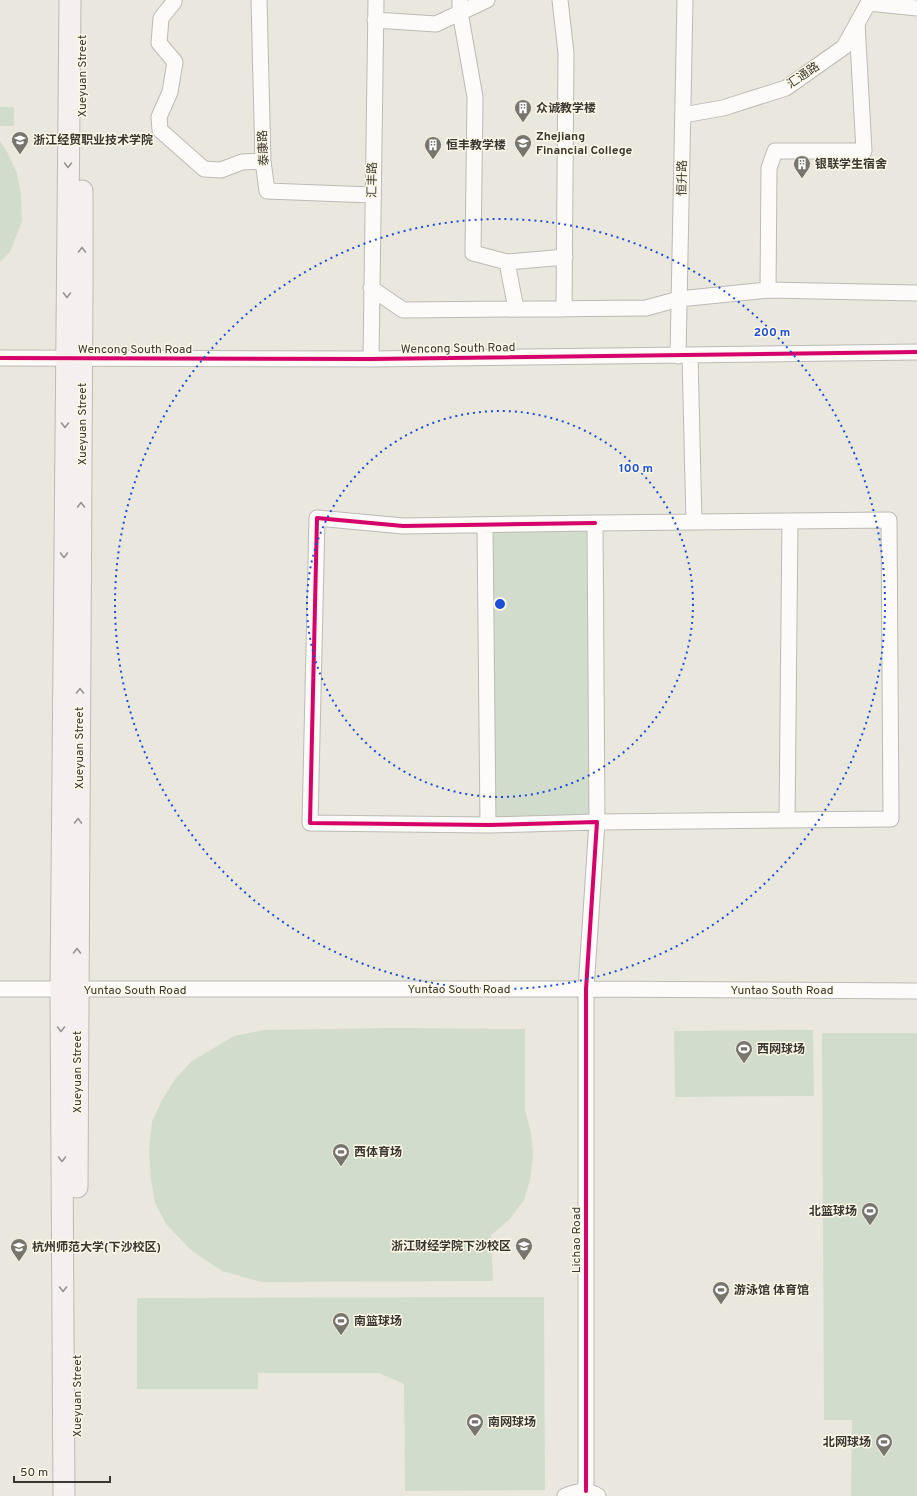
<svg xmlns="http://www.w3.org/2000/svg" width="917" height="1496" viewBox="0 0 917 1496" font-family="Overpass,'Noto Sans SC',sans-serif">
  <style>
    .green { fill: #d1dccd }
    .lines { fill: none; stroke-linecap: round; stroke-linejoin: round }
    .minor-casing { stroke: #bcbab4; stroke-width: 17 }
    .secondary-casing { stroke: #bcbab4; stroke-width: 23 }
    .minor { stroke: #fcfbfa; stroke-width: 15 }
    .secondary { stroke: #f5f0ef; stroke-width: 21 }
    .cycleway-casing { stroke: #fdf7e7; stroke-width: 6 }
    .cycleway { stroke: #d6006c; stroke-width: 4 }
    .oneway { stroke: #979490 }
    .ring { fill: none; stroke: #1d4ed8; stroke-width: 2; stroke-dasharray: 2 4 }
    .labels { text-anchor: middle; stroke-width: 3; stroke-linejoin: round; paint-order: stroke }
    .street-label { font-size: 12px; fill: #393731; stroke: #fdf7e7 }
    .poi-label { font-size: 12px; font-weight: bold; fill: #393731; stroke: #fdf7e7; text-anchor: start }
    .centre { fill: #1d4ed8; stroke: #fdf7e7; stroke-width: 2 }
    .ring-label { font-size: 12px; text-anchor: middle; font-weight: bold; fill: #1d4ed8; stroke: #fdf7e7; stroke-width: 3; stroke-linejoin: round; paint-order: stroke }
  </style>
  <rect width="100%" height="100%" fill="#eae7df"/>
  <path class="green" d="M0 107H14V126H0Z
    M0 141 7 152 17 173 21 195 22 221 10 252 0 262Z
    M591 530 594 817 494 818 491 531Z
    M394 1028 525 1029V1110L531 1133 533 1155 530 1180 524 1200 510 1219 491 1235 493 1281 261 1282 222 1271 191 1250 166 1224 155 1203 151 1180 149 1150 152 1122 162 1100 176 1078 192 1061 234 1036 264 1030Z
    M813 1030 814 1096 675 1097 674 1031Z
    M822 1033H917V1496H851L852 1420H824Z
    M544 1297 545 1490 405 1491 404 1384 379 1373H258V1389H137V1298Z"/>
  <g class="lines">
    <defs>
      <path id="minor" d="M174 0V2L161 18 159 43 175 62 170 92 159 117 160 130 204 169 221 170 242 162 263 161
        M259 0 263 161 267 191 372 195
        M460 0V12L475 97 473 253 507 262 516 309
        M560 0 566 53 564 309
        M868 3 917 8
        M375 20 436 24 487 0
        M683 115 723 108 786 88 844 47 870 0
        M507 262 565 257
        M371 288 403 310 646 308 679 299 768 290 917 293
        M768 290 769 168 775 151H864L857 23
        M678 356 685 0
        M690 356 694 522 790 521 787 820 597 822 595 523 694 522
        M0 358 371 359 917 352
        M371 359 376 0
        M485 525 488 825
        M787 820 891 819 889 520 790 521
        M0 989H586L917 991
        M586 1491V989L597 822 488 825 310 823 317 518 403 526 595 523
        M565 1496C576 1491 588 1489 598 1496"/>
      <path id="secondary" d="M77 1187C77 855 83 523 82 191
        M64 1496 61 990 70 0"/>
    </defs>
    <use href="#minor" class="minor-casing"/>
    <use href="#secondary" class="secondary-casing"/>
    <use href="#minor" class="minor"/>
    <use href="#secondary" class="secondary"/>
    <defs>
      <path id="cycleway" d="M0 358 371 359 917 352
        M586 1491V989L597 822 488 825 310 823 317 518 403 526 595 523"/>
    </defs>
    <use href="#cycleway" class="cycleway-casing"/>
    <use href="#cycleway" class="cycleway"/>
  </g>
  <defs><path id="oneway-chevron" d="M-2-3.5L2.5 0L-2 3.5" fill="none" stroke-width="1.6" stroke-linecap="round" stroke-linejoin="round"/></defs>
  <g class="oneway">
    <use href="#oneway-chevron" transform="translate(68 165) rotate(91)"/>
    <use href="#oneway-chevron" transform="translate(82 250) rotate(-90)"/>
    <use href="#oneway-chevron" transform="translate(67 295) rotate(91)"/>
    <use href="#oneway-chevron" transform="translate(65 425) rotate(90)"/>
    <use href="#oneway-chevron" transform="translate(81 505) rotate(-90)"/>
    <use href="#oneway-chevron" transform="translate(64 555) rotate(90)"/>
    <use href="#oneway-chevron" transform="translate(80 691) rotate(-90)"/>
    <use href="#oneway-chevron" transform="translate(78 821) rotate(-89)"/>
    <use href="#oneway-chevron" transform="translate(77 951) rotate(-90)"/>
    <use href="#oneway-chevron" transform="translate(61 1029) rotate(90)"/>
    <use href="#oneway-chevron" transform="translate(62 1159) rotate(90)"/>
    <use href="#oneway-chevron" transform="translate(63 1289) rotate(90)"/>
  </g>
  <g class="ring">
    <circle cx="500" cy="604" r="193"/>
    <circle cx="500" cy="604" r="385"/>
  </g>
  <defs>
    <symbol id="building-pin" viewBox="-11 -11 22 30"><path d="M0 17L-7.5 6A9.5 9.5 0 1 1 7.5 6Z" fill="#77756e" stroke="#fdf7e7"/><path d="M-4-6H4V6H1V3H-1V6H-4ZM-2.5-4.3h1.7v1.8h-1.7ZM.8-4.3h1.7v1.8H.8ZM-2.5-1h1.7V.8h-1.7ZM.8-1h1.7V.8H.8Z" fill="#fff"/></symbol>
    <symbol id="university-pin" viewBox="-11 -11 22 30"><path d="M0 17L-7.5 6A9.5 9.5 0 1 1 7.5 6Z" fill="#77756e" stroke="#fdf7e7"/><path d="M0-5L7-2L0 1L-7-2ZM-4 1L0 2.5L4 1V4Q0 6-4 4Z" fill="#fff"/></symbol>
    <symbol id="stadium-pin" viewBox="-11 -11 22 30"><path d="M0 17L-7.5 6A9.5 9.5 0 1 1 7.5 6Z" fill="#77756e" stroke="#fdf7e7"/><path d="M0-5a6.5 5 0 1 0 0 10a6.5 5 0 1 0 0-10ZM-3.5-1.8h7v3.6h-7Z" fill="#fff"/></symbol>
  </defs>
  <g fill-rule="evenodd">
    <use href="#building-pin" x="513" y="98" width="20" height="27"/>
    <use href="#university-pin" x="10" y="130" width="20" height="27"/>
    <use href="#university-pin" x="513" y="133" width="20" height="27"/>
    <use href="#building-pin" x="423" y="135" width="20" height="27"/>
    <use href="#building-pin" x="792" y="154" width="20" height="27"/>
    <use href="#stadium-pin" x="734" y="1039" width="20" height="27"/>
    <use href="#stadium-pin" x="331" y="1142" width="20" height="27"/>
    <use href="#stadium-pin" x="860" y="1201" width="20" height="27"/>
    <use href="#university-pin" x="514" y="1236" width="20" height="27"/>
    <use href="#university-pin" x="9" y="1237" width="20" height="27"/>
    <use href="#stadium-pin" x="711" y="1280" width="20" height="27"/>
    <use href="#stadium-pin" x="331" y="1311" width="20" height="27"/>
    <use href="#stadium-pin" x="465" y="1412" width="20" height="27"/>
    <use href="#stadium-pin" x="874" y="1432" width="20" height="27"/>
  </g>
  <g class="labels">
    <g class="street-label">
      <text transform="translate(803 75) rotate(-34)" y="4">汇通路</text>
      <text transform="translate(82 76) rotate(-90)" y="4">Xueyuan Street</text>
      <text transform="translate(263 148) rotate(-93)" y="4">泰康路</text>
      <text transform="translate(682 178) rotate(-89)" y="4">恒升路</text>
      <text transform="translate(372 180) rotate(-89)" y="4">汇丰路</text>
      <text transform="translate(458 348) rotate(-1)" y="4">Wencong South Road</text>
      <text x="135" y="353">Wencong South Road</text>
      <text transform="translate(82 424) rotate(-90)" y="4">Xueyuan Street</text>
      <text transform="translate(79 748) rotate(-90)" y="4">Xueyuan Street</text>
      <text x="459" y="993">Yuntao South Road</text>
      <text x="135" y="994">Yuntao South Road</text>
      <text x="782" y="994">Yuntao South Road</text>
      <text transform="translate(77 1072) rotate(-90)" y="4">Xueyuan Street</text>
      <text transform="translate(576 1240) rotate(-90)" y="4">Lichao Road</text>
      <text transform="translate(77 1396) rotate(-90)" y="4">Xueyuan Street</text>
    </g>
    <g class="poi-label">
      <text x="536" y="112">众诚教学楼</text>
      <text x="536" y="140">Zhejiang<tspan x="536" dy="14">Financial College</tspan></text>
      <text x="33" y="144">浙江经贸职业技术学院</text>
      <text x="446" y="149">恒丰教学楼</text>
      <text x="815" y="168">银联学生宿舍</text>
      <text x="757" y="1053">西网球场</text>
      <text x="354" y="1156">西体育场</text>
      <text x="857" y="1215" text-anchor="end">北篮球场</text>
      <text x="511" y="1250" text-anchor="end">浙江财经学院下沙校区</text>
      <text x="32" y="1251">杭州师范大学(下沙校区)</text>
      <text x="734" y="1294">游泳馆 体育馆</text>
      <text x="354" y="1325">南篮球场</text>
      <text x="488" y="1426">南网球场</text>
      <text x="871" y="1446" text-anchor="end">北网球场</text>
    </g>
  </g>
  <circle cx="500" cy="604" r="6" class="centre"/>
  <g class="ring-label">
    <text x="772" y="336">200 m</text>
    <text x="636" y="472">100 m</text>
  </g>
  <path d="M14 1476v6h96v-6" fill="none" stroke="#393731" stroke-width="2"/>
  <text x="20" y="1476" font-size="12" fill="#393731" stroke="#fdf7e7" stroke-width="3" paint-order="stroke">50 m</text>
</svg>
